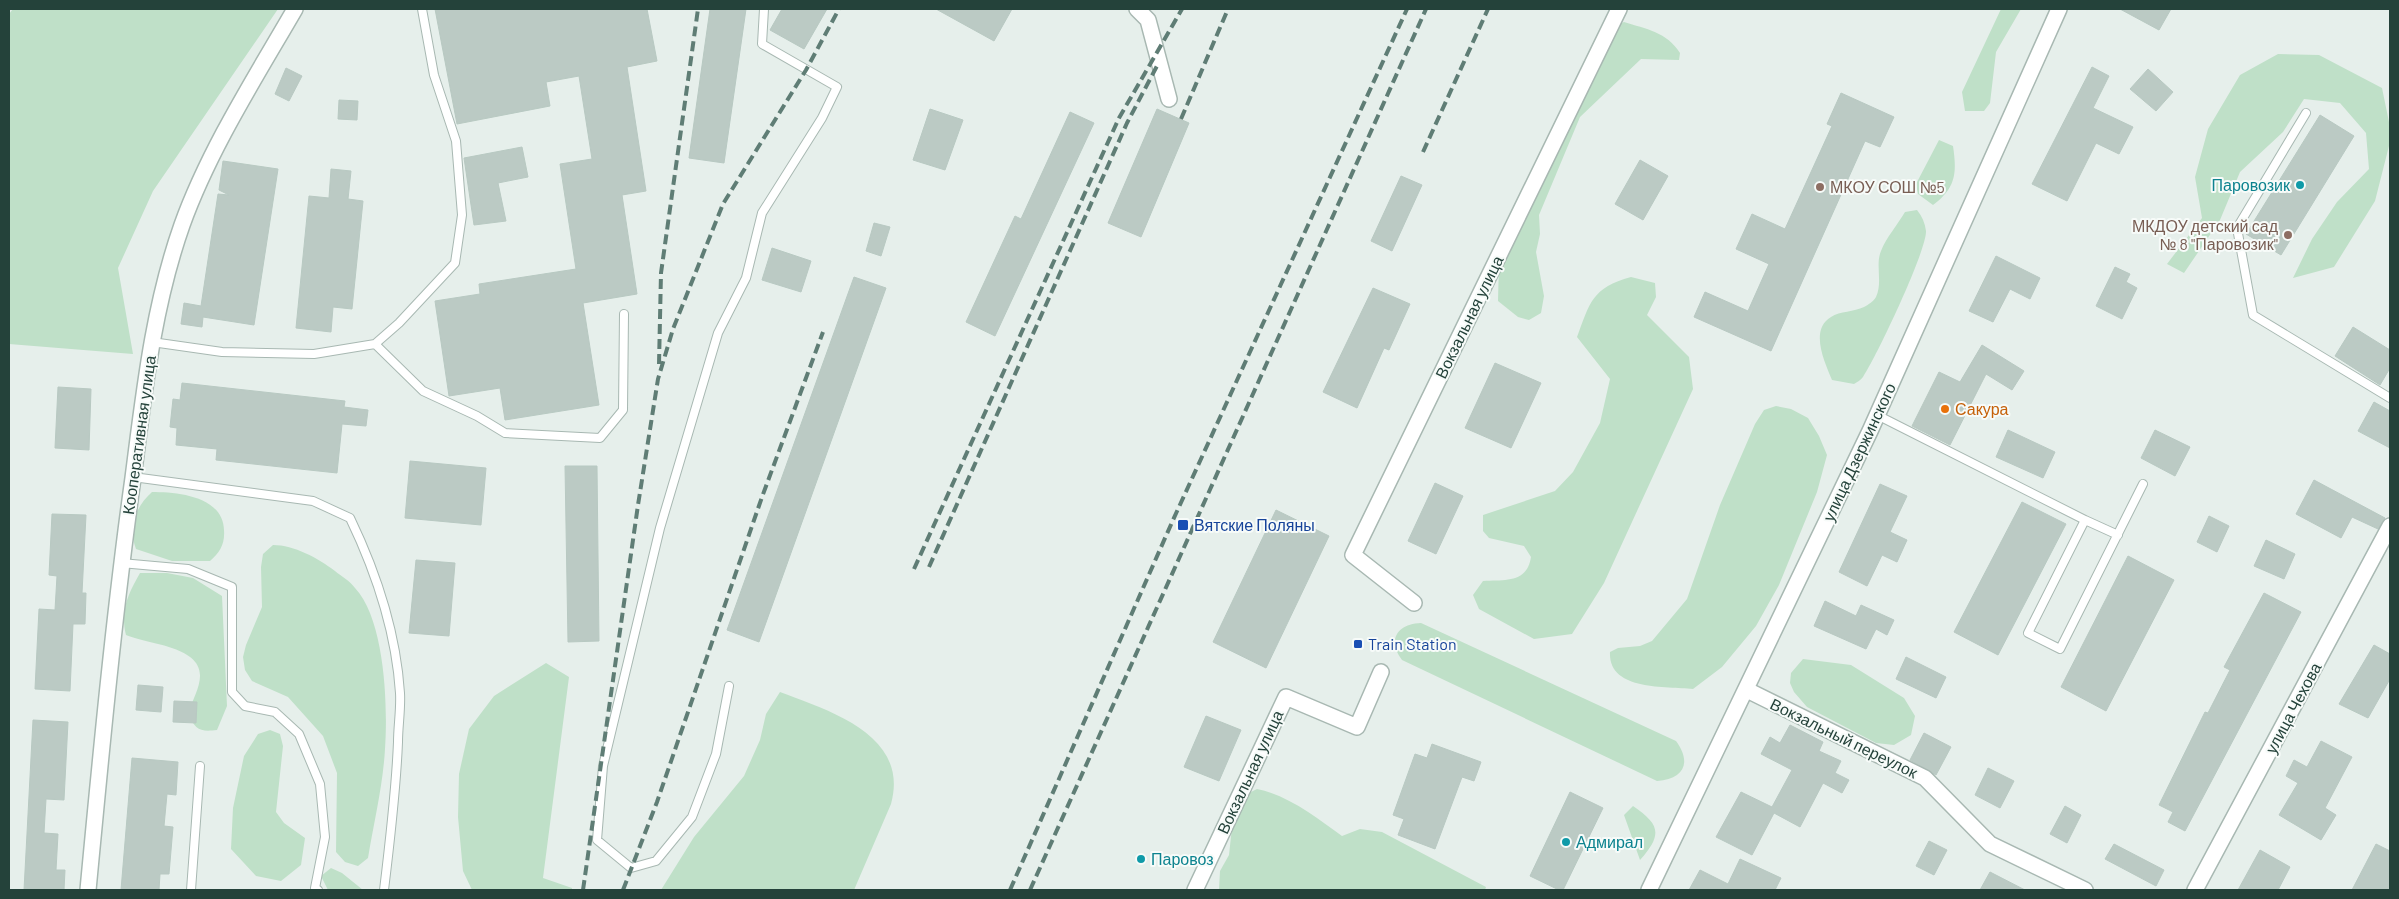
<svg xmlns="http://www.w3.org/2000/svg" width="2399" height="899" viewBox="0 0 2399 899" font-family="Barlow,sans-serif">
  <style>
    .green { fill: #bfe0c8 }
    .building { fill: #bbcac4; stroke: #b8c9c2 }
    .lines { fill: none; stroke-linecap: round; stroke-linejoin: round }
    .lane-casing { stroke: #a8b8b2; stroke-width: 10 }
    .street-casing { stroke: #a8b8b2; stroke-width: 18 }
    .lane { stroke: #fff; stroke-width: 8 }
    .street { stroke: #fff; stroke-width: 15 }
    .rail { stroke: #5f7d75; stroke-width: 4; stroke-dasharray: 10 5; stroke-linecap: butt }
    .culture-dot { fill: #0f9aa8; stroke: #f7fbf9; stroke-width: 2 }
    .education-dot { fill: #8d6e63; stroke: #f7fbf9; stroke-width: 2 }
    .food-dot { fill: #e8710a; stroke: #f7fbf9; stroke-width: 2 }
    .transit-dot { fill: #1a4fb4; stroke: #f7fbf9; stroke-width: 2 }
    .labels { text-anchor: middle; stroke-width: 4; stroke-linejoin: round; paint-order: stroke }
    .culture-label { font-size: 16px; fill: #0d838f; stroke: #f7fbf9; text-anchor: start }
    .education-label { font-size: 16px; fill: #785e54; stroke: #f7fbf9; text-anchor: start }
    .street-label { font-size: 16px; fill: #24423a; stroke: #f7fbf9 }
    .food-label { font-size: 16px; fill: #c56008; stroke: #f7fbf9; text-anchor: start }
    .transit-label { font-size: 16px; fill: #164399; stroke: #f7fbf9; text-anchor: start }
  </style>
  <rect width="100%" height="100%" fill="#e6efeb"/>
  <path class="green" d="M13 9H278L153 191 118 268 133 354 9 344V14Z
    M2001 9H2021L1996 52 1990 103 1984 111H1965L1962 92Z
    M1624 22C1646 29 1667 32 1680 53L1679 60 1641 59 1580 117 1539 215 1540 234 1536 252 1544 296 1541 313 1529 320 1518 317 1498 301 1499 262 1606 30Z
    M2278 54 2319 55 2382 88 2390 127V142L2375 201 2334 267 2293 278 2312 239 2337 202 2369 169 2366 133 2340 103 2304 99 2283 132 2240 172 2220 220 2184 273 2167 264 2202 218 2195 177 2208 129 2240 75Z
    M1939 140 1953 146C1957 173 1956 188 1933 205L1918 194 1916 184Z
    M1917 210C1922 216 1925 223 1926 231 1927 250 1876 358 1863 377 1861 380 1857 382 1854 384L1832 380C1825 363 1809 330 1831 317 1840 311 1854 312 1864 307 1869 304 1873 302 1876 297 1883 282 1875 265 1881 251 1886 238 1898 224 1905 212Z
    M1631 277 1655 283 1656 297 1647 315 1689 357 1693 389 1604 583 1572 634 1534 639 1479 609 1473 595 1483 581C1506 580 1527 583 1531 557L1524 546 1489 538 1483 531V515L1555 491 1573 472 1600 423 1610 379 1577 337C1590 302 1592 288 1631 277Z
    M1776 406 1791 409 1808 418 1819 436 1827 455 1817 492 1779 585 1756 626 1722 667 1693 689C1666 686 1608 691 1610 652L1618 648 1640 646 1652 641 1687 599 1720 505 1755 424 1764 410Z
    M152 492C177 492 223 496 224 530 225 544 220 552 210 561H172L136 549C128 528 135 507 152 492Z
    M273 545C294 545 318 558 335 571 341 576 350 581 355 588 385 620 388 706 385 749 383 785 374 822 368 858L358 866 345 862 336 852 337 773 323 736 288 697 252 681 245 670 243 657 246 645 262 607 261 567 263 554Z
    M140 573H167L193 578 222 596 227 706 217 730C200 732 195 730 188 713 192 702 200 687 200 676 201 646 146 644 126 635 120 611 128 594 140 573Z
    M1421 623 1676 741C1692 763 1684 779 1657 781L1402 660C1387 640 1397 624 1421 623Z
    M1803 659 1851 665 1904 698 1915 716 1911 735 1894 745 1876 743 1807 707 1794 692 1790 683 1791 673Z
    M546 663 569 677 543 878 572 888V890H472L463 871 458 817 459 774 469 729 494 696Z
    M780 692C830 711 910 735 891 804L854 890H661L694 837 744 776 760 740 766 714Z
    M270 730 280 734 283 746 276 812 284 823 305 838 301 865 281 881 256 876 231 849 233 808 244 756 258 734Z
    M1257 789C1288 795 1317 818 1342 836L1360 829 1382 832 1486 887 1485 890H1219L1220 871 1229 855 1233 818 1241 797Z
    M1633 806C1661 825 1662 835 1640 860L1624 815Z
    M331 868 342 873 363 890H328L321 876Z"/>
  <path class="building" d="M435 9H647L657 61 627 67 646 191 622 195 637 294 583 303 599 405 505 420 500 388 449 396 435 301 480 294 479 284 576 269 560 164 592 159 579 76 546 82 550 106 457 124Z
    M710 9H746L724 163 689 158Z
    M782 9H827L804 49 770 30Z
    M936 9H1012L994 41Z
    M2120 9H2171L2159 30Z
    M2092 67 2109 76 2093 108 2133 127 2119 154 2096 143 2067 201 2032 184Z
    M286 68 302 76 289 101 275 94Z
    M2148 69 2173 92 2156 111 2130 89Z
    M1841 93 1894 117 1880 147 1865 141 1771 351 1694 317 1705 292 1748 311 1769 264 1736 249 1752 214 1785 229 1832 126 1827 124Z
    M339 100 358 101 357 120 338 119Z
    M930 109 963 120 945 170 913 160Z
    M1157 109 1189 123 1141 237 1108 223Z
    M1070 112 1094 123 995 336 966 322 1015 216 1021 219Z
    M2320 115 2354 136 2281 255 2246 234Z
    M522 147 528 177 498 183 506 221 474 225 464 158Z
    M1640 160 1668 176 1643 220 1615 204Z
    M223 161 278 169 254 325 203 317 202 327 181 324 184 303 201 306 218 194 229 195 219 190Z
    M331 169 351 171 348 199 363 201 352 309 333 307 331 332 296 328 309 196 329 198Z
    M1401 176 1422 185 1392 251 1371 241Z
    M874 223 890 227 881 256 866 251Z
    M772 248 811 261 801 292 762 280Z
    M1996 256 2040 278 2030 299 2010 289 1993 322 1969 311Z
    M2115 267 2130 274 2126 282 2137 288 2122 319 2096 306Z
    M854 277 886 288 759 642 727 630Z
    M1373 288 1410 304 1389 350 1384 348 1357 408 1323 392Z
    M2353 327 2390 350V368L2380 385 2335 356Z
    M1982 345 2024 371 2012 390 1986 374 1950 445 1912 426 1939 372 1960 382Z
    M1495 363 1541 383 1511 448 1465 428Z
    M182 383 345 401 344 407 368 410 366 426 342 424 337 473 216 460 217 449 176 445 177 428 170 427 173 399 180 400Z
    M58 387 91 389 89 450 55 448Z
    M2374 402 2390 411V448L2358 431Z
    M2008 430 2055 452 2043 478 1996 457Z
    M2155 430 2190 447 2175 476 2141 458Z
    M410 461 486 468 481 525 405 518Z
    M565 466H597L599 641 568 642Z
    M2314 480 2385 518 2378 529 2352 517 2341 538 2296 514Z
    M1435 483 1463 496 1436 554 1408 541Z
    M1880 484 1907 496 1890 532 1907 540 1897 562 1882 555 1867 586 1839 572Z
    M2022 502 2066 524 1998 655 1954 632Z
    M1276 510 1329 536 1266 668 1213 642Z
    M52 514 86 515 82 593H86L85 624H73L70 691 35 689 39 609 55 610 57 576 49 575Z
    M2209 516 2229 526 2217 552 2197 542Z
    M2266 540 2295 554 2284 579 2254 566Z
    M2128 556 2174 580 2106 711 2061 687Z
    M416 560 455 563 449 636 409 633Z
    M2264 593 2301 612 2185 831 2168 822 2173 812 2159 805 2205 712 2208 713 2230 670 2224 667Z
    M1825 601 1856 616 1861 605 1894 620 1887 635 1876 629 1866 649 1814 626Z
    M2374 645 2390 654V679L2368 718 2339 704Z
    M1906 657 1946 677 1936 698 1896 679Z
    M138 685 163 687 161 712 136 710Z
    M174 701 197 702 196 723 173 722Z
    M1206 716 1241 730 1219 781 1184 767Z
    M33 720 68 722 64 800 46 799 44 833 58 834 56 870H65L64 890H24Z
    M1790 725 1823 742 1819 751 1841 761 1835 773 1849 780 1842 793 1823 783 1800 827 1774 813 1752 855 1716 837 1741 792 1772 807 1792 770 1761 754 1770 737 1780 743Z
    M1924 733 1951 747 1936 775 1910 760Z
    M2321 741 2352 757 2325 808 2336 815 2321 840 2279 815 2298 783 2286 776 2294 760 2307 767Z
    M1432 744 1481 762 1474 781 1462 777 1435 849 1398 835 1404 819 1393 815 1415 754 1427 758Z
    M132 758 178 762 176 795 167 794 164 826 173 827 169 874H160L159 890H121Z
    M1988 768 2014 781 2000 808 1975 795Z
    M1570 792 1603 808 1563 890H1559L1530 876Z
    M2065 806 2081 815 2067 843 2050 834Z
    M1929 841 1947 850 1934 875 1916 866Z
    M2114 844 2164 870 2156 886 2105 859Z
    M2376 844 2390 851V890H2352Z
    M2260 850 2290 867 2278 890H2238Z
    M1740 859 1781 878 1775 890H1689L1700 870 1728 884Z
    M1990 872 2025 890H1980Z"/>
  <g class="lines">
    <defs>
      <path id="lane" d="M2306 113 2237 228 2253 315 2390 398
        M152 342 222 352 314 354 375 344 423 391 477 416 505 433 600 438 623 410 624 314
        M375 344 399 323 455 263 462 215 456 141 434 75 422 9
        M1877 415 2085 520 2028 633 2060 649 2143 484
        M133 477 313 501 350 518C376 572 396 632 400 693 401 709 398 726 398 742 396 792 390 841 384 890
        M2085 520 2118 535
        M121 563 188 569 232 587V692L245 706 275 712 299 734 320 784 325 837 315 888 318 890
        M729 686 716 754 692 817 656 861 631 868 597 840 603 766 660 528 718 333 746 278 762 213 822 118 837 87 762 44 764 9
        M191 890 200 766"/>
      <path id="street" d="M1137 9 1148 20 1169 99
        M1414 603 1353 555 1619 9
        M1747 690 1925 778 1990 844 2085 890
        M88 890C101 753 114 615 133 478 144 393 153 307 182 225 209 150 255 78 295 9
        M1195 890 1286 697 1357 727 1381 672
        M1649 890 1870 431 2059 9
        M2195 890 2390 526"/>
    </defs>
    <use href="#lane" class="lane-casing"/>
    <use href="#street" class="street-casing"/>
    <use href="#lane" class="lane"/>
    <use href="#street" class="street"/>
    <path class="rail" d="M1181 119 1228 9
      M1423 152 1488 9
      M659 364 661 273 698 9
      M929 567 1127 123 1158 64
      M914 569 1119 118 1182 9
      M583 890 638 505 658 379 673 329 723 204 806 70 839 9
      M623 890 657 802 762 497 823 332
      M1010 890 1173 520 1407 9
      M1030 890 1426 9"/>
  </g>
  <g class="culture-dot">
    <circle cx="2300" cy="185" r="5"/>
    <circle cx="1566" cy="842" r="5"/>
    <circle cx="1141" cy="859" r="5"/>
  </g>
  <g class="education-dot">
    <circle cx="1820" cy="187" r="5"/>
    <circle cx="2288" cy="235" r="5"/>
  </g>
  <circle class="food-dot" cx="1945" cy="409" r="5"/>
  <g class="transit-dot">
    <rect x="1177" y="519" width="12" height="12" rx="2.5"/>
    <rect x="1353" y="639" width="10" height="10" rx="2.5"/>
  </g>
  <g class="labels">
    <g class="culture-label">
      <text x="2290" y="191" text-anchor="end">Паровозик</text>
      <text x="1576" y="848">Адмирал</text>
      <text x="1151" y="865">Паровоз</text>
    </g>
    <g class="education-label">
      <text x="1830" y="193">МКОУ СОШ №5</text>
      <text x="2278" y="232" text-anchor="end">МКДОУ детский сад<tspan x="2278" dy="18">№ 8 "Паровозик"</tspan></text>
    </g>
    <g class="street-label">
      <text transform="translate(1469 317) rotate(-64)" y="6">Вокзальная улица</text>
      <text transform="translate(139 435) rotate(-82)" y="6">Кооперативная улица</text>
      <text transform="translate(1859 452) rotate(-65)" y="6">улица Дзержинского</text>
      <text transform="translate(2293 708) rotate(-62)" y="6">улица Чехова</text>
      <text transform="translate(1844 738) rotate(26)" y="6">Вокзальный переулок</text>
      <text transform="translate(1250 772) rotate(-65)" y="6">Вокзальная улица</text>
    </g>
    <g class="food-label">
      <text x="1955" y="415">Сакура</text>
    </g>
    <g class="transit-label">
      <text x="1194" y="531">Вятские Поляны</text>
      <text x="1368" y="650">Train Station</text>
    </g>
  </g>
  <rect width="2399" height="899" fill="none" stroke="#24423a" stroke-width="20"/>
</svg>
